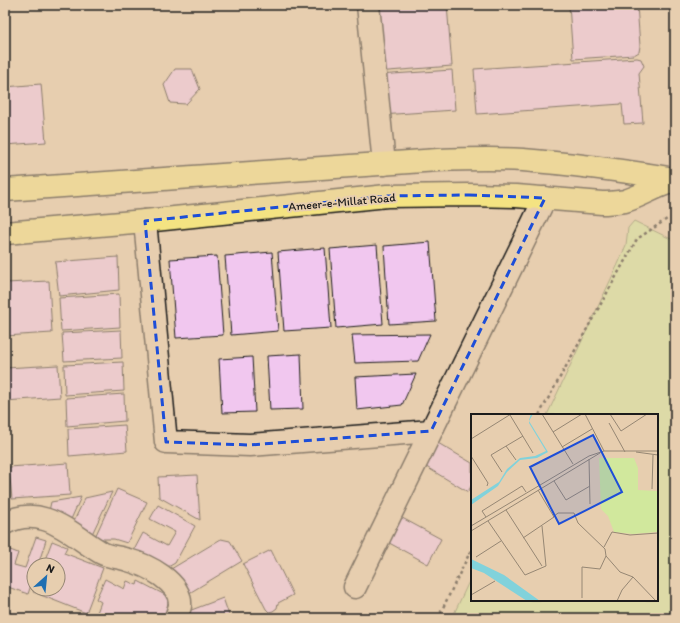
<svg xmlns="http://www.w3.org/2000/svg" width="680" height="623" viewBox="0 0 680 623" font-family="Itim,sans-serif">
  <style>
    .green { fill: #d1e89d; stroke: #76825c }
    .building { fill: #f1c7ef; stroke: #1c1c1c }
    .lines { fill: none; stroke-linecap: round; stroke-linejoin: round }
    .minor-casing { stroke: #1c1c1c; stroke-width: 25 }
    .major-casing { stroke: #1c1c1c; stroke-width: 25 }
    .path { stroke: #1c1c1c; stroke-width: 2.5; stroke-dasharray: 3 3; stroke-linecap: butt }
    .minor { stroke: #e7ceaf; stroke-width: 22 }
    .major { stroke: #f4e382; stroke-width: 22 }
    .marked { fill: none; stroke: #1d4ed8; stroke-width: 3; stroke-dasharray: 8 5; stroke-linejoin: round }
    .labels { text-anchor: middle; stroke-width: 4; stroke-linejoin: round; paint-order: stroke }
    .street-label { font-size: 12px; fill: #1c1c1c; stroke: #e7ceaf }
    .inset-road { fill: none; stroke: #968774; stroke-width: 1 }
    .view { fill: #1d4ed8; fill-opacity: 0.15; stroke: #1d4ed8; stroke-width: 2 }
    .inset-edge { fill: none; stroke: #1c1c1c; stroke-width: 2 }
  </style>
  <rect width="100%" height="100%" fill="#e7ceaf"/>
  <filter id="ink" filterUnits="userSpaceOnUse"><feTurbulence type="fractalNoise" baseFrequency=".025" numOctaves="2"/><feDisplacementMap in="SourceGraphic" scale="8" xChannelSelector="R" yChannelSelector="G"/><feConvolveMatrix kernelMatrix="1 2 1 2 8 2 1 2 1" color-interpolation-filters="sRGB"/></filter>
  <g filter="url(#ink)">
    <path class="green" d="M634 221 675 241V618H452L472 575V600H657V415H547L619 262 626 245 628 228Z"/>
    <path class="building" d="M371 5H447L452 66 376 72Z
      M569 5H637L640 46 639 52 634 55 573 59Z
      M637 58 641 59 644 66 639 73 643 123 624 124 622 104 477 114 474 69Z
      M175 69H192L200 89 186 104 170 103 164 85Z
      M452 70 455 110 381 115 378 75Z
      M41 84 46 142 5 145V87Z
      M430 242 436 321 389 324 384 246Z
      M377 245 383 324 336 328 330 249Z
      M325 248 331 328 284 331 278 252Z
      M272 252 278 331 231 335 225 256Z
      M217 256 223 335 176 338 170 259Z
      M118 257 119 290 59 296 55 262Z
      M49 281 52 333 5 336V283Z
      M119 294 120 327 61 331 59 298Z
      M121 330 122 358 64 361 62 333Z
      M430 334 418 361 355 363 352 335Z
      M301 354 303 409 270 410 267 356Z
      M252 357 255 412 222 413 219 359Z
      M123 362 124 391 65 395 64 365Z
      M58 365 60 397 5 401V368Z
      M416 374 402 405 357 410 355 377Z
      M124 394 125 421 67 426 66 398Z
      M125 425 127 451 69 456 68 429Z
      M431 439 472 463V484L468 492 418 462Z
      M68 463 70 495 12 499 9 467Z
      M197 475 200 520 159 497 158 477Z
      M117 489 147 502 127 543 114 539H101L95 537Z
      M112 492 92 534 72 525 85 498Z
      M81 497 68 526 48 516 51 502Z
      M158 505 195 526 175 563 168 567 133 552 143 533 167 546 175 532 150 519Z
      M393 513 441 539 428 564 380 538Z
      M36 537 46 540 38 565H34V576L28 594 5 586V548L18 553 14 565 25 568Z
      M221 539 230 541 242 561 186 595 171 569Z
      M52 541 67 547 64 553 103 568 86 613 33 592 34 589H58V565H43Z
      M271 550 293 595 278 603 277 608 273 611 269 612 266 609 243 564Z
      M105 579 124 589 127 581 137 585 138 581 169 597 165 618H95L101 602 96 599Z
      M223 598 230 618H180L181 614Z"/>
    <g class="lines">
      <defs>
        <path id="minor" d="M368 5 384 164
          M145 221 166 442 250 445 431 431
          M5 523C43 503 71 535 102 553 109 557 120 557 128 560 147 565 182 582 180 606 179 610 177 614 176 618
          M355 587 545 198"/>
        <path id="major" d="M5 190 438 160C466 159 495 158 523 160 574 164 625 171 675 179
          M5 233 145 221 387 196 469 195 516 196 602 203C610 203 617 202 625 201 642 196 657 185 675 181"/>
      </defs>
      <use href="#minor" class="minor-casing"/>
      <use href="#major" class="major-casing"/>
      <path class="path" d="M539 415 637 239 667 219
        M438 618 472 548"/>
      <use href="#minor" class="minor"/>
      <use href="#major" class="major"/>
    </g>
  </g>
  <path d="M0 0H680V623H0ZM469 195 545 198 431 431 250 445 166 442 145 221 387 196Z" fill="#e7ceaf" fill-opacity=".55" fill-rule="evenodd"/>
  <path class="marked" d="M469 195 545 198 431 431 250 445 166 442 145 221 387 196Z"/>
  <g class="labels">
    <g class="street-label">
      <text transform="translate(342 202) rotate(-5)" y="4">Ameer-e-Millat Road</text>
    </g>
  </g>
  <g transform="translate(471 414)">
    <rect width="187" height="187" fill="#e7ceaf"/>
    <path d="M128 44H163L167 54V76L187 77 186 118 162 120 143 118 137 102 130 95Z" fill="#d1e89d"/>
    <path d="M60 0H62L58 7 77 38 66 44 49 46 36 58 27 72 0 91V86L28 68 36 55 49 44 64 42 75 37 58 9V6ZM0 145 33 161 69 187H56L13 159 0 154Z" fill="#81d2db"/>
    <path class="inset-road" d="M71 0 102 50M114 0 133 37M139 0 150 17 176 0M39 1 62 39M138 9 154 38M82 18 111 0M0 25 40 0M35 32 45 46M91 33 121 15M165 38 187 41M0 42 17 69 16 72M118 45 119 90M31 58 20 41 52 22M83 67 95 86 119 72M181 75 182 41M35 96 71 152M15 103 11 97 51 72 55 78M82 103 87 99H103L107 109 134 135 135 142 129 155 111 153V184M17 107 54 161 75 152 71 112M0 112 118 42 133 37H187M0 117 129 39M52 124 83 103 67 76M133 133 141 118 159 121 187 119M135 142 149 158 162 163 185 187M5 143 30 127M0 181 24 167M146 187 151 176 162 163"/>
    <path class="view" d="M122 21 151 78 88 110 59 53Z"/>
    <rect width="187" height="187" class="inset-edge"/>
  </g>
  <rect width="680" height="623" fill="none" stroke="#e7ceaf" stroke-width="20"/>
  <rect x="10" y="10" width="660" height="603" fill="none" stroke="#1c1c1c" stroke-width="1.5" filter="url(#ink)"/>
  <g transform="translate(46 577) rotate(27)"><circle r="19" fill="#e7ceaf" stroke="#968774"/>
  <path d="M0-3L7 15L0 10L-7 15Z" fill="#1f6fb2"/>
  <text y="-6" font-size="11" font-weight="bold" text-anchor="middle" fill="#1c1c1c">N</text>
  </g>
</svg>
